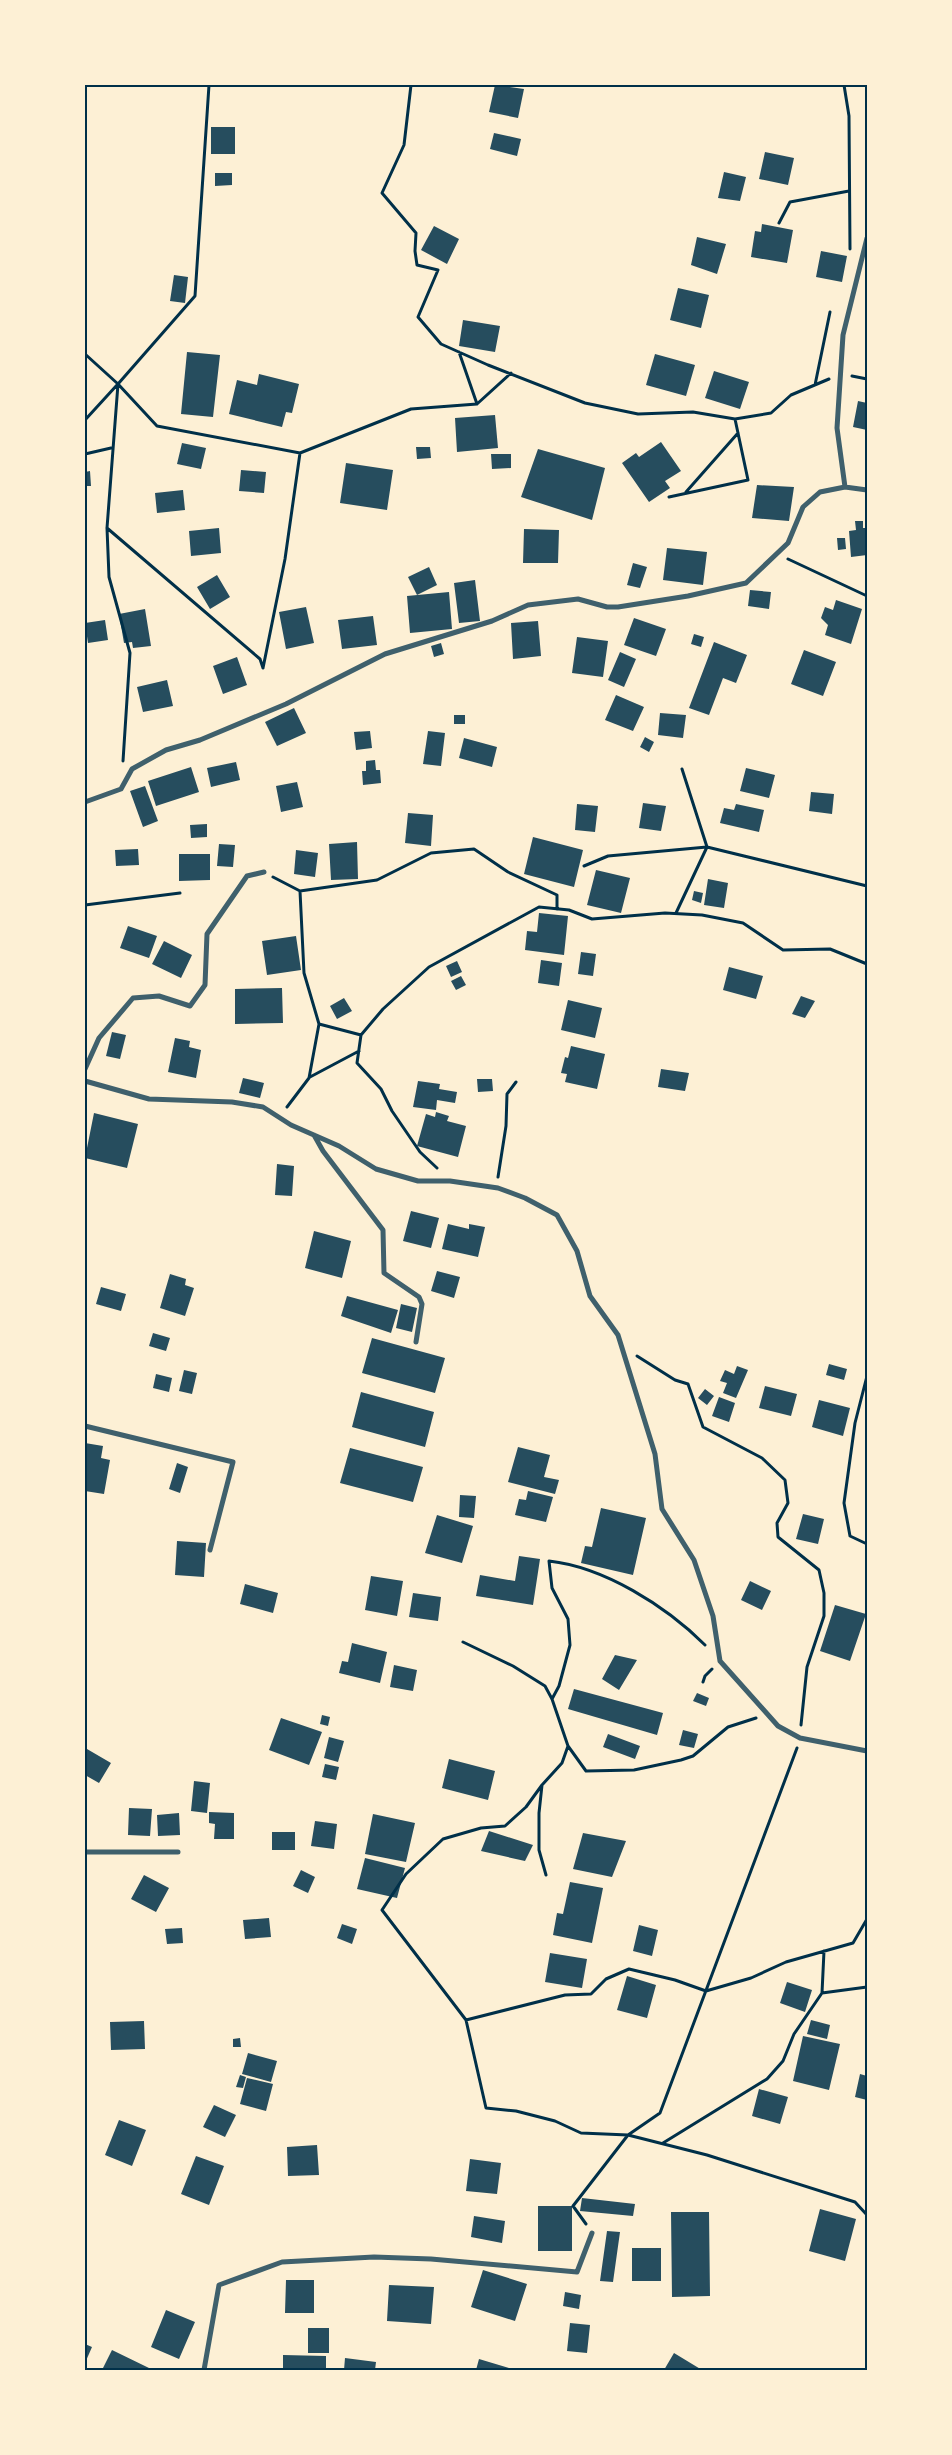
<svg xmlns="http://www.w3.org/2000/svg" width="952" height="2455" viewBox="0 0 952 2455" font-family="Signika,sans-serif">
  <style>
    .building { fill: #264d5e }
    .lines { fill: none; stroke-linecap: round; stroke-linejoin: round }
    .path { stroke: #003049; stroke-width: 3 }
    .minor { stroke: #3f606c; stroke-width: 5 }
    .neatline { fill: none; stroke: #003049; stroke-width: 2 }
  </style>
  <rect width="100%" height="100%" fill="#fdf0d5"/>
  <path class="building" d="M495 85 524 89 518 118 489 112Z
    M211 127H235V154H211Z
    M494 133 521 139 517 156 490 149Z
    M765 152 794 158 788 185 759 179Z
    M724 172 746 177 740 201 718 198Z
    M215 173H232V185L215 186Z
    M762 224 793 230 787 263 751 257 755 231 761 232Z
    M434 226 459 239 447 264 421 250Z
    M697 237 726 244 717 274 691 265Z
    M821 251 847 256 842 282 816 277Z
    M174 275 188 277 185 303 170 301Z
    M678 288 709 295 701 328 670 320Z
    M463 320 500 326 495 352 459 346Z
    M187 352 220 355 213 417 181 414Z
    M655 354 695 365 686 396 646 385Z
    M714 371 749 382 740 409 705 398Z
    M259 374 299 384 292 413 286 412 282 427 229 414 237 380 257 385Z
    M858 401 867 403V430L853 427Z
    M495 415 498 448 457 452 455 418Z
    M661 442 681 471 665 481 670 488 649 502 622 463 636 453 639 457Z
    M182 443 206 448 201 469 177 464Z
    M416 447H430L431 458 417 459Z
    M538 449 605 468 592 520 521 497Z
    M491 454H511V468L492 469Z
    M346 463 393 470 387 510 340 503Z
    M241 470 266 472 264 493 239 491Z
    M90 471 91 486H85V472Z
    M757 485 794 487 789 521 752 518Z
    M183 490 185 510 157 513 155 493Z
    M855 521H863V528H867V555L851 557 849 531 856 530Z
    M219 528 221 553 191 556 189 531Z
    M524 529 559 530 558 563H523Z
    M837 538H845L846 549 838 550Z
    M667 548 707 552 703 585 663 580Z
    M633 563 647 567 640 588 627 585Z
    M429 567 437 585 417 595 408 577Z
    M217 575 230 597 210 609 197 587Z
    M475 580 480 621 459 623 454 583Z
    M750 590 771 592 769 609 748 606Z
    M449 592 452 629 410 633 407 596Z
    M836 600 862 609 851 644 825 635 828 625 821 618 825 607 833 610Z
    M306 607 314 643 286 649 279 612Z
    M145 609 151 646 133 648 132 642 124 643 119 614Z
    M373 616 377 645 342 649 338 620Z
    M634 618 666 629 656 656 624 645Z
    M105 620 108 640 88 643 85 623Z
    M538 621 541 656 513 659 511 623Z
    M694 634 704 637 701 647 691 644Z
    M577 637 608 641 603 677 572 673Z
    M714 642 747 655 736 683 723 678 709 715 689 708Z
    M441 643 444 654 434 657 431 646Z
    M804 650 836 662 823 696 791 684Z
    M620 652 636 659 624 687 608 680Z
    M237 657 247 685 223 694 213 666Z
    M167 680 173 706 143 712 137 687Z
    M616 695 644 707 633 731 605 720Z
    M294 708 306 733 277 746 265 722Z
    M660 713 686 715 683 738 658 735Z
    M454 715H465V724H454Z
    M370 731 372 748 356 750 354 732Z
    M428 731 445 733 441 766 423 764Z
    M645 737 654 742 649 752 640 747Z
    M464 738 497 747 492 767 459 758Z
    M375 760 376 770H380L381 783 363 785 362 771H366V761Z
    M236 762 240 780 211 787 207 768Z
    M191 767 199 792 156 806 148 781Z
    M746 768 775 775 769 798 740 791Z
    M297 782 303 807 281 812 276 786Z
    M145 786 158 821 143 827 130 791Z
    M811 792 834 794 832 814 809 811Z
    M643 803 666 806 661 831 639 828Z
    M577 804 598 806 595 832 575 830Z
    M736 804 764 810 759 832 720 823 724 808 734 810Z
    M408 813 433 815 431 846 405 843Z
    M207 824V837L191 838 190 825Z
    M533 837 583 850 574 887 524 874Z
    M357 842 358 879 331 880 329 844Z
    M219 844 235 845 233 867 217 866Z
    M138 849 139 865 116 866 115 850Z
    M296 850 318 853 315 877 294 874Z
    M179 854H210V880L179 881Z
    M596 870 630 878 621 913 587 905Z
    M708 879 728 883 724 908 704 905Z
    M694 891 703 893 701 903 692 900Z
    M539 913 568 916 564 955 525 950 527 931 537 932Z
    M128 926 157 936 149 958 120 948Z
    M296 936 301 970 267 975 262 941Z
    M164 941 192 955 181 978 152 964Z
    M581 952 596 954 593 976 578 974Z
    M541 960 562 963 559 986 538 983Z
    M457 961 462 972 451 977 446 966Z
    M729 967 763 976 756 999 723 990Z
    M461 976 466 985 456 990 451 981Z
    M282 988 283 1023 235 1024V989Z
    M801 996 815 1001 805 1018 792 1014Z
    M344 998 352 1011 337 1019 330 1006Z
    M568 1000 602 1008 595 1038 561 1030Z
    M112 1032 126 1035 120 1059 106 1056Z
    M175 1038 190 1041 189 1047 201 1050 196 1078 168 1072Z
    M571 1046 605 1054 597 1089 565 1082 567 1074 561 1073 565 1057 568 1058Z
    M661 1069 689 1073 685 1091 658 1087Z
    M243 1078 264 1083 260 1098 239 1093Z
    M477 1079H492L493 1091 478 1092Z
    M418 1081 440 1084 439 1089 457 1092 455 1103 437 1100 436 1110 413 1107Z
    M436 1112 449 1116 447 1121 466 1126 458 1157 417 1146 426 1114 435 1117Z
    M94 1113 138 1124 127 1168 85 1158Z
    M277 1164 294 1166 292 1196 275 1195Z
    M411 1211 439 1218 431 1248 403 1241Z
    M448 1224 469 1229V1224L485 1227 478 1257 442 1249Z
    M314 1231 351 1241 342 1278 305 1268Z
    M437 1271 460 1277 454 1298 431 1291Z
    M170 1274 186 1279 185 1285 194 1288 185 1316 160 1308Z
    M101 1287 126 1294 121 1311 96 1304Z
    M347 1296 398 1310 391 1333 341 1316Z
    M401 1304 417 1308 412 1332 396 1328Z
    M153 1333 170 1338 166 1351 149 1346Z
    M372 1338 445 1358 435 1393 362 1373Z
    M829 1364 847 1369 844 1380 826 1375Z
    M737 1366 748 1370 736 1398 723 1393 727 1383 720 1381 725 1370 734 1374Z
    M184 1370 197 1373 192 1394 179 1391Z
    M156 1374 172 1378 169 1392 153 1388Z
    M765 1386 797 1394 791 1416 759 1408Z
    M705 1389 714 1396 707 1405 698 1398Z
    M361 1392 434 1412 425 1447 352 1427Z
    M719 1397 735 1403 729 1422 712 1416Z
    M819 1400 850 1408 843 1436 812 1427Z
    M85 1443 103 1446 101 1458 110 1460 104 1494 85 1491Z
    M518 1447 550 1455 544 1477 559 1480 555 1494 508 1482Z
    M350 1448 423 1467 413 1502 340 1483Z
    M177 1463 188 1467 180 1493 169 1489Z
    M528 1491 553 1497 546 1522 515 1515 519 1499 526 1500Z
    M460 1495 476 1496 474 1518 459 1517Z
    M601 1508 646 1518 633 1575 581 1563 585 1546 592 1547Z
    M803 1514 824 1519 818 1544 796 1539Z
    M437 1515 473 1526 462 1563 425 1553Z
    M177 1541 206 1543 204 1577 175 1575Z
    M519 1556 540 1559 533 1605 476 1596 480 1575 515 1581Z
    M371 1576 403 1581 397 1616 365 1610Z
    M750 1581 771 1591 762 1610 741 1600Z
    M245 1584 278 1593 273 1613 240 1604Z
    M413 1593 441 1597 438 1621 409 1617Z
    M835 1605 866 1614 850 1661 820 1651Z
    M352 1643 387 1652 380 1683 339 1673 342 1661 348 1662Z
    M615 1655 637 1660 619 1690 602 1679Z
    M394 1665 417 1670 413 1691 390 1687Z
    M574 1689 663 1713 657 1735 568 1709Z
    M697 1693 709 1698 706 1706 693 1701Z
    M322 1715 330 1717 328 1726 320 1724Z
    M281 1718 322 1732 309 1765 269 1750Z
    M683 1730 698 1734 694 1748 679 1745Z
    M608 1734 640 1746 635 1759 603 1747Z
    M329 1737 344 1741 338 1762 324 1758Z
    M87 1749 111 1763 99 1783 85 1775Z
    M449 1759 495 1771 488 1800 442 1788Z
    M325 1764 339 1767 336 1780 322 1777Z
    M194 1781 210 1783 207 1813 191 1811Z
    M129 1808 152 1809 150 1836 128 1835Z
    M209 1812 234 1813V1839H214L215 1824 209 1823Z
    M179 1813 180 1835 158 1836 157 1815Z
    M373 1814 415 1823 406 1862 365 1854Z
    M315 1821 337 1824 334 1849 311 1846Z
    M489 1831 533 1845 525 1861 481 1851Z
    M272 1832H295V1850H272Z
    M583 1833 626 1841 612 1877 573 1869Z
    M365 1858 405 1868 397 1898 357 1889Z
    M301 1870 315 1877 308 1893 293 1886Z
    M144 1875 169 1888 156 1912 131 1899Z
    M570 1882 603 1888 592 1943 553 1935 557 1913 563 1914Z
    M269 1918 271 1937 245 1939 243 1920Z
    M342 1924 357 1929 352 1944 337 1938Z
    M639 1925 658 1930 652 1956 633 1951Z
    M182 1928 183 1943 167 1944 165 1929Z
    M550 1953 587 1959 582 1988 545 1982Z
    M627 1976 656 1985 647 2018 617 2010Z
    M787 1982 812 1990 805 2012 780 2003Z
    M811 2020 830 2025 827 2039 807 2034Z
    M144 2021 145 2049 111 2050 110 2022Z
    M803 2036 840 2044 829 2090 793 2081Z
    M240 2038 241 2047H233V2039Z
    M248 2053 277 2061 271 2082 242 2074Z
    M860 2074 867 2076V2100L855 2097Z
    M240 2075 246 2077 243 2088 236 2087Z
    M247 2078 273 2084 266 2111 240 2104Z
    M759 2089 788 2097 780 2124 752 2116Z
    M214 2105 236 2115 225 2137 203 2127Z
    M119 2120 146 2130 132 2166 105 2155Z
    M317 2145 319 2175 288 2176 287 2147Z
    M196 2156 224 2166 209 2205 181 2194Z
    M470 2159 501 2163 497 2194 466 2191Z
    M582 2198 635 2204 633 2216 580 2211Z
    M538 2206H572V2251H538Z
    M820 2209 856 2219 845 2261 809 2251Z
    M671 2212H709L710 2296 672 2297Z
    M474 2216 505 2221 502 2243 471 2237Z
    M607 2231 620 2232 613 2282 600 2281Z
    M632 2248H661V2281H632Z
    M483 2270 527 2284 515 2321 471 2307Z
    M286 2280H314V2313H285Z
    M389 2285 434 2287 431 2324 387 2321Z
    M565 2292 581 2295 579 2309 563 2306Z
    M166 2310 195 2322 179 2359 151 2347Z
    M570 2323 590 2325 587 2353 567 2351Z
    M308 2328H329V2353H308Z
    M85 2344 92 2347 85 2363Z
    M112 2350 149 2368 148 2370H102Z
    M674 2353 702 2370H664Z
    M283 2355 326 2356V2370H283Z
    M345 2358 376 2362 375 2370H344Z
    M479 2359 509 2368 508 2370H476Z"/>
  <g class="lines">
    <path class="path" d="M411 85 404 145 382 193 416 233 415 251 417 265 438 270 418 317 441 344 488 365 585 403 638 414 693 412 735 419 771 413 791 395 829 379
      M844 85 849 116 850 249
      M779 223 790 202 849 191
      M459 352 477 404
      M85 354 118 384 157 426 300 453 411 409 477 404 511 373
      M852 376 867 379
      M815 385 830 312
      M85 420 117 385
      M85 454 111 448
      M686 492 738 433
      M669 497 748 480 735 419
      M107 528 260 659 263 668
      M788 559 867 596
      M263 668 285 559 300 453
      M123 761 130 653 109 577 107 528 118 384 195 296 209 85
      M584 866 608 856 707 847 867 886
      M273 877 300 891 377 880 431 853 474 849 508 872 557 895V909
      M85 905 180 893
      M676 913 707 847 682 769
      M319 1024 361 1035
      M310 1077 359 1051
      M287 1107 309 1078 319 1024 304 973 300 891
      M437 1168 420 1152 392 1111 381 1089 357 1063 361 1035 383 1009 429 967 539 907 569 910 592 919 665 913 702 915 743 923 783 950 830 949 867 964
      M498 1177 506 1126 507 1094 516 1082
      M637 1356 675 1380 688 1384 703 1427 762 1458 785 1480 788 1503 777 1523 778 1537 819 1570 824 1593V1616L807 1667 801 1725
      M867 1376 855 1423 844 1503 850 1536 867 1544
      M463 1642 513 1666 545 1686 552 1699 568 1746 562 1763 542 1785 539 1813V1850L546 1875
      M703 1682 705 1676 712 1669
      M552 1699 559 1686 570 1645 568 1619 552 1588 549 1561C604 1567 666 1606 705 1645
      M568 1746 586 1771 634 1770 681 1760 693 1756 728 1727 756 1718
      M542 1785 526 1807 505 1826 481 1828 443 1839 406 1874 382 1910 466 2020 565 1995 591 1994 606 1979 629 1969 675 1980 706 1991 751 1978 786 1962 853 1943 867 1919
      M822 1993 867 1987
      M466 2020 486 2108 516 2111 555 2121 581 2133 628 2135 707 2155 855 2202 867 2215
      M663 2143 767 2079 783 2061 794 2034 822 1993 824 1951
      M586 2224 573 2206 628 2135 660 2113 797 1748"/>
    <path class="minor" d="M845 487 837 428 843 335 867 238
      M85 802 121 789 132 769 166 750 200 740 286 704 385 654 492 621 528 605 578 599 607 607H618L688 596 746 583 788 543 803 507 820 492 845 487 867 490
      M85 1069 99 1038 133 998 159 996 190 1006 205 985 207 934 247 876 264 872
      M85 1081 149 1099 232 1102 263 1107 291 1125 339 1146 376 1169 418 1181H450L498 1188 525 1198 557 1215 577 1251 590 1296 618 1335 655 1454 662 1509 694 1560 713 1616 720 1661 778 1726 800 1738 867 1751
      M314 1135 323 1151 383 1230 384 1273 419 1297 422 1304 416 1342
      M85 1426 233 1462 210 1550
      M85 1852H178
      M204 2370 219 2285 282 2262 374 2257 431 2259 577 2272 592 2233"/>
  </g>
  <rect width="952" height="2455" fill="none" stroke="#fdf0d5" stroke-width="172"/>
  <rect x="86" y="86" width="780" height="2283" class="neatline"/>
</svg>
